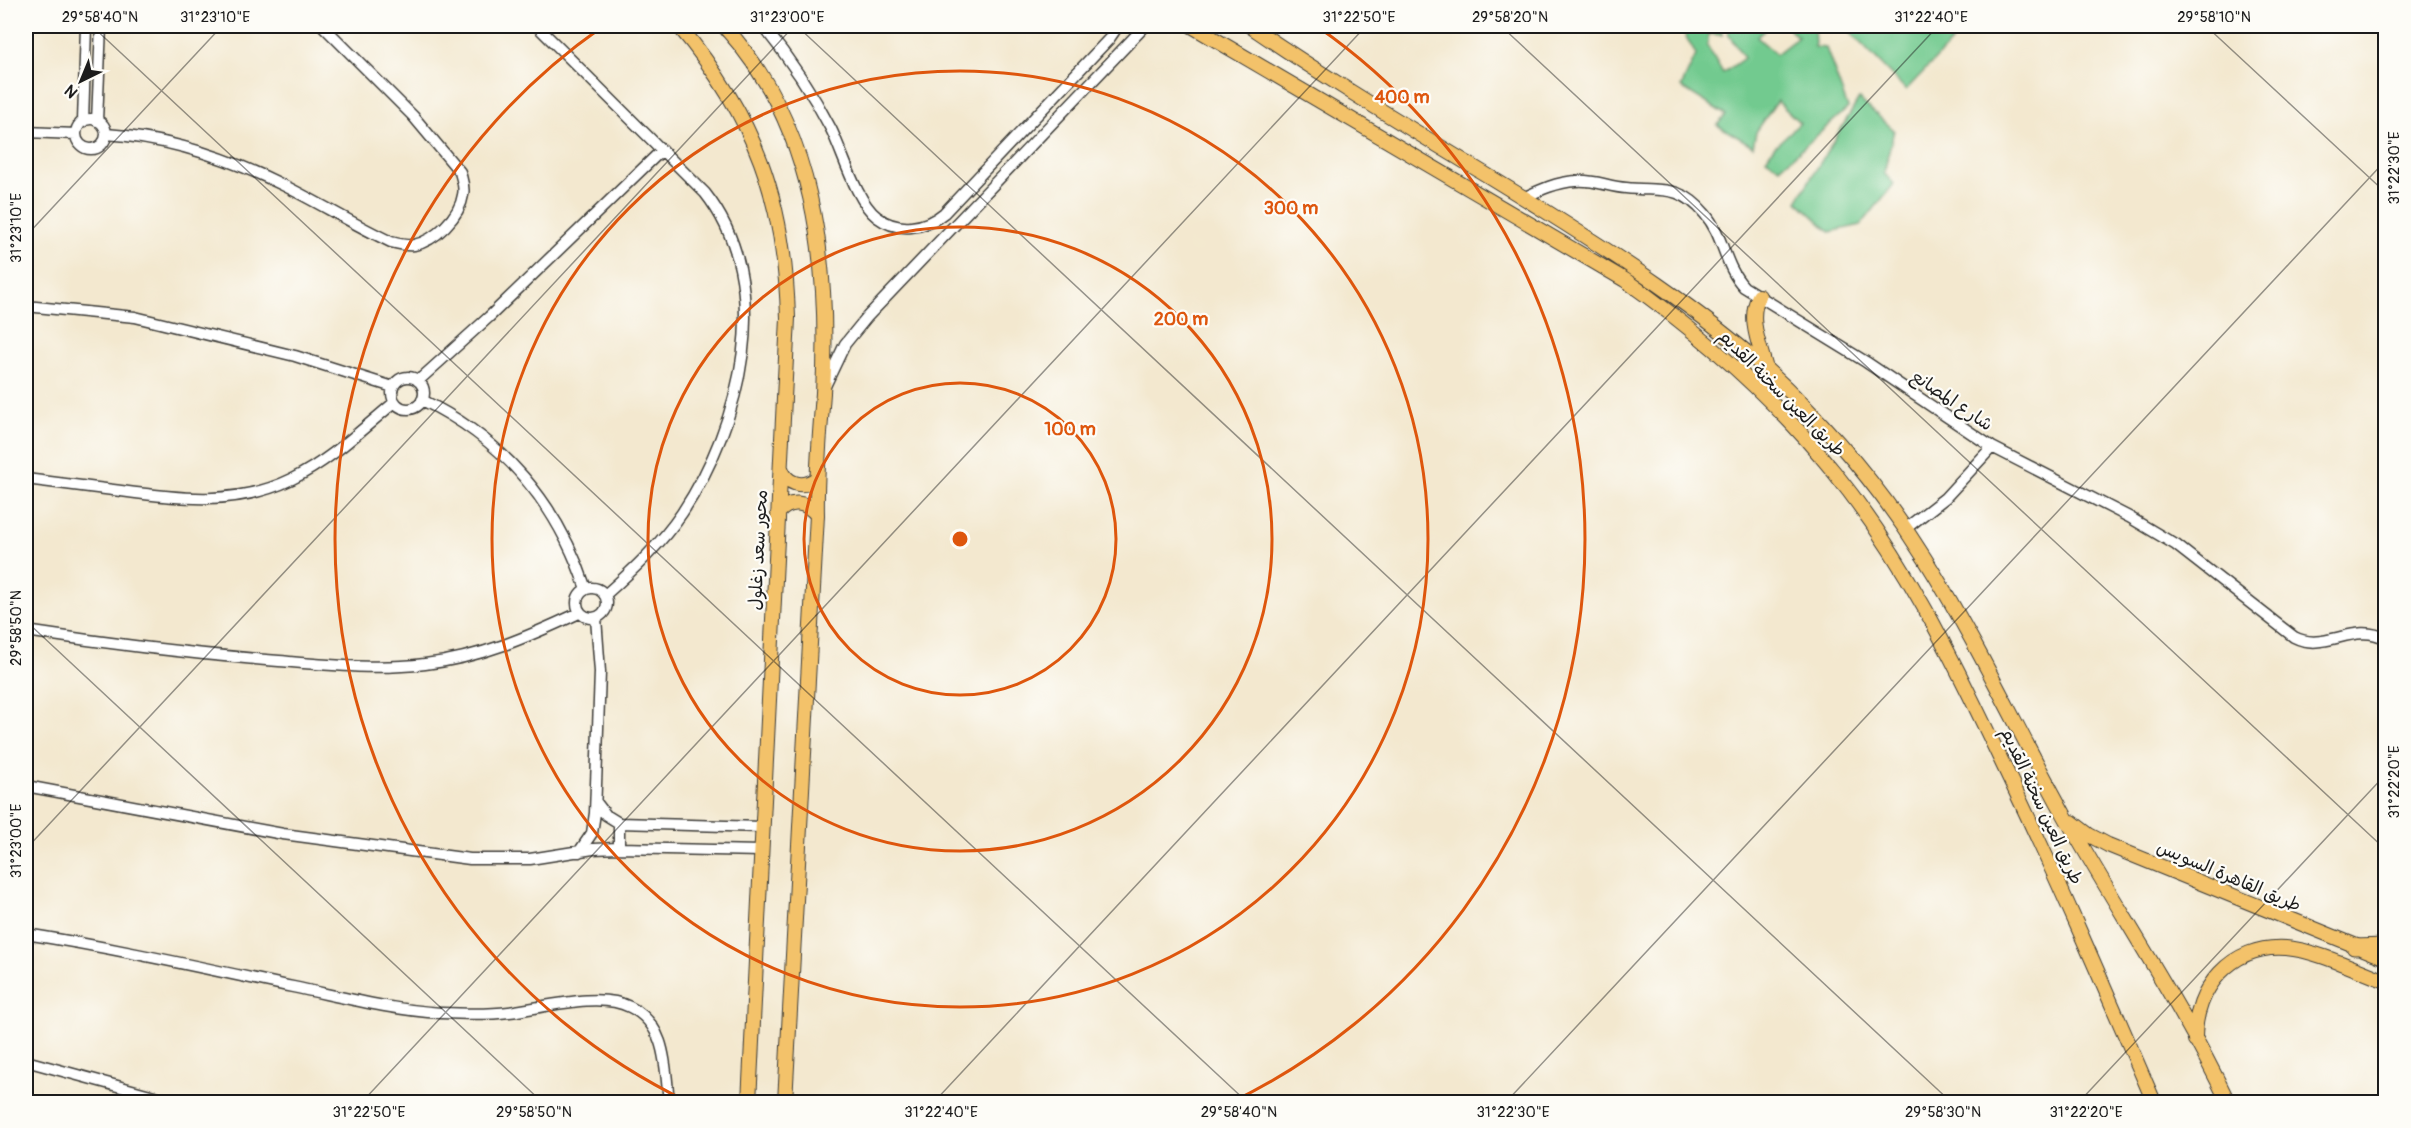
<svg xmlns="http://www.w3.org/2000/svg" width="2411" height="1128" viewBox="0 0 2411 1128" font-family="Pangolin,'Playpen Sans Arabic',sans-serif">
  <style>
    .green { fill: #72ca8f; stroke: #477356; stroke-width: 1.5 }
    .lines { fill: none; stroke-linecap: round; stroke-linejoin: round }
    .minor-casing { stroke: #3c3b37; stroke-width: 13 }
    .major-casing { stroke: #3c3b37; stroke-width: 16 }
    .highway-casing { stroke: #3c3b37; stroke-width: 17 }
    .minor { stroke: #fff; stroke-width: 10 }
    .major { stroke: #f3c26a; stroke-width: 14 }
    .highway { stroke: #f3c26a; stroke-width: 15 }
    .ticks { fill: none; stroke: #1c1c1c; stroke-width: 1.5; stroke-opacity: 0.45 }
    .ring { fill: none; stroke: #de560d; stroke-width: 3 }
    .labels { text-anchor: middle; stroke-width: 4.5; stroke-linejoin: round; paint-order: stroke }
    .street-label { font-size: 18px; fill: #1c1c1c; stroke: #fdfcf7 }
    .centre { fill: #de560d; stroke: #fdfcf7; stroke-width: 3 }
    .ring-label { font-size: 18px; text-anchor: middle; font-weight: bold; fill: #de560d; stroke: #fdfcf7; stroke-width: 4.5; stroke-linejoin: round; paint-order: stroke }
    .neatline { fill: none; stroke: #1c1c1c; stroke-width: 2 }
    .ticks-label { font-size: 15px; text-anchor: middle; fill: #1c1c1c }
  </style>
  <rect width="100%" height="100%" fill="#fdfcf7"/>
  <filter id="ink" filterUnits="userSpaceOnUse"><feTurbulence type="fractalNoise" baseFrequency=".0167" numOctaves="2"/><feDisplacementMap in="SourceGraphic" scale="12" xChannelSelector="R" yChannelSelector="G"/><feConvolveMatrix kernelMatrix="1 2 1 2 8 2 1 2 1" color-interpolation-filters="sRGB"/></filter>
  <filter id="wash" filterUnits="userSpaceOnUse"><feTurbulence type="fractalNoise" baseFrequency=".008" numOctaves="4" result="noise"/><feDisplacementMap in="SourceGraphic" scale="24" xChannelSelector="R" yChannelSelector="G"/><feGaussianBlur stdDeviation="1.35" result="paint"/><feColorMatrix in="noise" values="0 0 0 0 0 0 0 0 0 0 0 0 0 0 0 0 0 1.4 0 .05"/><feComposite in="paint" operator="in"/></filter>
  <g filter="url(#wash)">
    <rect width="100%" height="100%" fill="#f3e8cf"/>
    <path class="green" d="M1688 26H1720L1722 35 1709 34 1707 45 1723 73 1744 58 1729 35 1727 26H1768L1757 37 1776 54 1798 37 1785 26H1814L1815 47 1826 48 1848 108 1780 168 1766 159 1774 147 1800 123 1777 101 1756 132 1753 146 1717 125 1726 115 1681 87 1696 55 1684 33Z
      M1844 26H1965L1966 27 1906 90Z
      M1859 99 1894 130 1884 173 1894 184 1861 225 1830 232 1797 201Z"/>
  </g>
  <g filter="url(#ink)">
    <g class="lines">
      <defs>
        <path id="minor" d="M537 26 705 193C777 284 741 424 682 513 661 544 633 570 605 595
          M763 26C789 58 812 92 831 129 843 153 856 201 877 217 898 233 925 229 944 213L1109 39 1118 26
          M76 134a15 15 0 1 1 30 0a15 15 0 1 1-30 0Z
          M97 121 101 26
          M83 122 86 26
          M26 132 76 134
          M106 134C169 138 229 158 285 186 321 204 355 225 391 242 399 244 406 246 414 245 435 241 460 216 463 195 465 187 462 180 460 172L413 116 323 26
          M1523 198C1540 190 1557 182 1576 181 1593 179 1609 187 1626 188 1660 192 1679 183 1705 214 1724 236 1724 266 1744 287L1866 362 1992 447 2129 517 2176 545 2294 637C2325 653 2354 621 2386 639
          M26 306 135 317 295 356 393 387
          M392 393a16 16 0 1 1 32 0a16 16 0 1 1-32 0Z
          M418 381 489 317 662 150
          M825 386 845 344 867 317 1145 26
          M422 400C503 439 558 504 586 589
          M26 479C57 483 89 487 121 491 180 499 237 506 292 479 331 460 362 429 395 402
          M1905 529 1945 498 1992 447
          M577 603a15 15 0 1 1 30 0a15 15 0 1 1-30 0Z
          M26 631C110 644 194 654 279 661 327 665 377 670 425 664 480 658 530 636 579 613
          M26 786 283 834 470 859H530L593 849 619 848 761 851
          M596 802 606 815 619 823 762 827
          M619 848V823
          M579 852 592 833 595 813 600 672 596 618
          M26 934C115 948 204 968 293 987 342 997 391 1010 441 1013 464 1014 487 1015 509 1012 543 1008 599 991 630 1007 667 1025 665 1067 669 1102
          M26 1061 176 1102"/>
        <path id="major" d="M679 26C755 117 785 200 788 318L749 1102
          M724 26C815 125 830 264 823 393 820 434 816 474 817 515L785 1102
          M1192 26 1625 280C1703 335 1774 398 1834 472 1904 558 1952 657 1999 756 2054 870 2104 986 2154 1102
          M1250 26C1345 91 1444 148 1542 209 1620 258 1698 308 1767 370 1827 425 1882 490 1925 559 1977 642 2018 731 2065 816 2118 911 2181 1003 2228 1102
          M1759 296C1747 318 1760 346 1766 369
          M781 468C786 484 802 489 816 479
          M778 513C790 499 806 501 817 515
          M2072 822 2089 835 2108 845 2386 958
          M2195 1040C2194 988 2232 944 2286 948 2315 950 2357 970 2386 981"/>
        <path id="highway" d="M2354 947 2386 946"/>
      </defs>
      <use href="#minor" class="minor-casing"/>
      <use href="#major" class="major-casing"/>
      <use href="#highway" class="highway-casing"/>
      <use href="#minor" class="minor"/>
      <use href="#major" class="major"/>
      <use href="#highway" class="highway"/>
    </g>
  </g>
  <path class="ticks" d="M92 26 1247 1102M797 26 1951 1102M1501 26 2386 850M2206 26 2386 193M26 236 222 26M26 621 542 1102M26 849 794 26M362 1102 1366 26M934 1102 1938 26M1506 1102 2386 160M2079 1102 2386 774"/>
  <g class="ring">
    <circle cx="960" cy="539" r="156"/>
    <circle cx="960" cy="539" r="312"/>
    <circle cx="960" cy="539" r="468"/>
    <path d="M686 1101A625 625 0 0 1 602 27M1318 27A625 625 0 0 1 1234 1101"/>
  </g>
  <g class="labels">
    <g class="street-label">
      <text transform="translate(1782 393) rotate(45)" y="6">طريق العين سخنة القديم</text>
      <text transform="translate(1952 400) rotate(34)" y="6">شارع المصانع</text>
      <text transform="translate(758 550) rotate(-87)" y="6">محور سعد زغلول</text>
      <text transform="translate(2042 806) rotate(65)" y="6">طريق العين سخنة القديم</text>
      <text transform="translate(2229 876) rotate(23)" y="6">طريق القاهرة السويس</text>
    </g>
  </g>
  <circle cx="960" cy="539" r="9" class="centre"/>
  <g class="ring-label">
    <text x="1402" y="103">400 m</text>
    <text x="1291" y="214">300 m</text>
    <text x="1181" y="325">200 m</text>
    <text x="1070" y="435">100 m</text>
  </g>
  <rect width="2411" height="1128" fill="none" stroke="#fdfcf7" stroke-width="66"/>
  <g transform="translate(81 81) rotate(223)" stroke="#fdfcf7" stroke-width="4.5" paint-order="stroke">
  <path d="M0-4.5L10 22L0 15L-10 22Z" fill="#1c1c1c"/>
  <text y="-9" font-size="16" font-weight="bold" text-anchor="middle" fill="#1c1c1c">N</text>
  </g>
  <rect x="33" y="33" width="2345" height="1062" class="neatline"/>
  <g class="ticks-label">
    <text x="100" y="22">29°58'40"N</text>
    <text x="215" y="22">31°23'10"E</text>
    <text x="787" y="22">31°23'00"E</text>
    <text x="1359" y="22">31°22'50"E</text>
    <text x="1510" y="22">29°58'20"N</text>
    <text x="1931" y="22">31°22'40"E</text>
    <text x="2214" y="22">29°58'10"N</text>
    <text transform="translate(2394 168) rotate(-90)" y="5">31°22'30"E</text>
    <text transform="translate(16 228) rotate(-90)" y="5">31°23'10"E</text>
    <text transform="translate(16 628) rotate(-90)" y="5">29°58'50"N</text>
    <text transform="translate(2394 782) rotate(-90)" y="5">31°22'20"E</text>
    <text transform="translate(16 841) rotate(-90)" y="5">31°23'00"E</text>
    <text x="369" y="1117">31°22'50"E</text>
    <text x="534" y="1117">29°58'50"N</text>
    <text x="941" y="1117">31°22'40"E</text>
    <text x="1239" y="1117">29°58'40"N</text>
    <text x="1513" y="1117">31°22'30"E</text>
    <text x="1943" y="1117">29°58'30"N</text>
    <text x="2086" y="1117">31°22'20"E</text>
  </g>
</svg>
